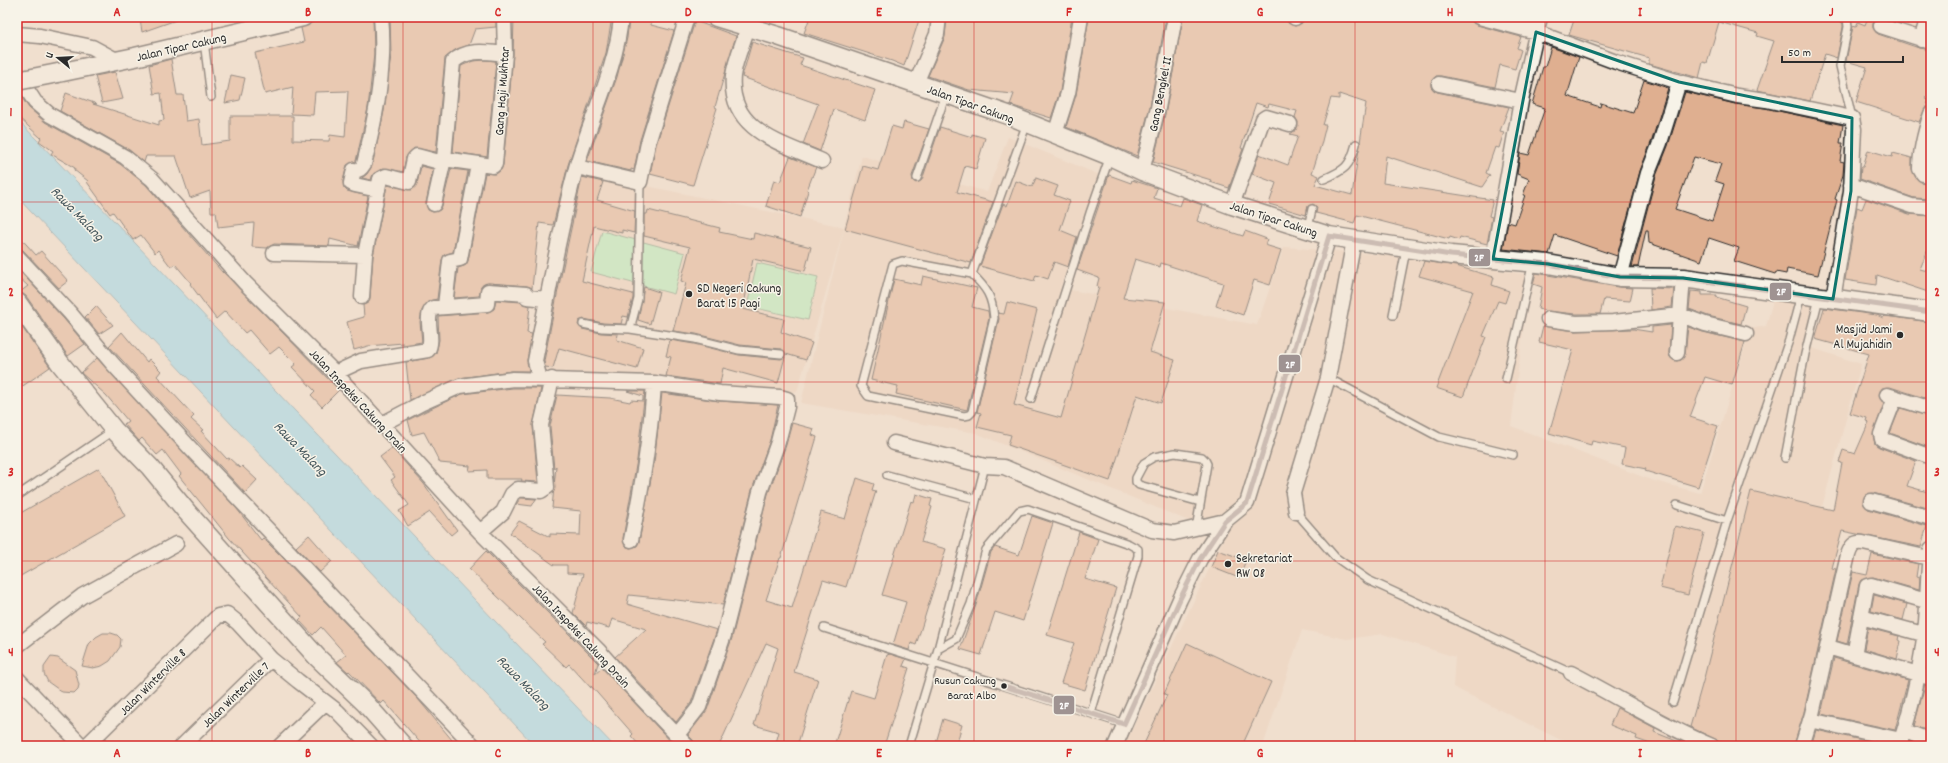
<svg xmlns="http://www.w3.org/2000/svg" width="1948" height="763" viewBox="0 0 1948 763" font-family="Dekko,sans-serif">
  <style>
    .built { fill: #ebd1bb }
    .green { fill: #aef0b9; stroke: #6c8e72 }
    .water { fill: #8ed7ef; stroke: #6692a1 }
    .building { fill: #dfaf90; stroke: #2b2b2b; fill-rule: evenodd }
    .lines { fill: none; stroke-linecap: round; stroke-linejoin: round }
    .service-casing { stroke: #2b2b2b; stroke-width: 10 }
    .minor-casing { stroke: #2b2b2b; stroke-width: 17 }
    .tertiary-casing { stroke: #2b2b2b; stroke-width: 21 }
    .service { stroke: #f7f3e8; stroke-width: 7 }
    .minor { stroke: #f7f3e8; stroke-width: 14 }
    .tertiary { stroke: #f7f3e8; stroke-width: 18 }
    .tertiary-bridge-casing { stroke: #2b2b2b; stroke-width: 21; stroke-linecap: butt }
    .tertiary-bridge { stroke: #f7f3e8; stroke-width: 18 }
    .bus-1-casing { stroke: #f7f3e8; stroke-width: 8 }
    .bus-1 { stroke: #9f9392; stroke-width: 5 }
    .marked { fill: none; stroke: #0f766e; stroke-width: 3; stroke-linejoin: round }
    .grid { fill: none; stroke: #d62828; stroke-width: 1; stroke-opacity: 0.55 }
    .poi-dot { fill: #2b2b2b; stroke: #f7f3e8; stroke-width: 1.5 }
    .labels { text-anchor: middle; stroke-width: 3; stroke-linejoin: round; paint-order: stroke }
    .bus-label { font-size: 12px; fill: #2b2b2b; stroke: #f7f3e8; text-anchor: end }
    .street-label { font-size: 13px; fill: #2b2b2b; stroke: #f7f3e8 }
    .poi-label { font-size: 13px; fill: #2b2b2b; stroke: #f7f3e8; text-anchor: start }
    .water-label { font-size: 14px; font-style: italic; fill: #44565c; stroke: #f7f3e8 }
    .line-badge { stroke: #f7f3e8; stroke-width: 1.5 }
    .badge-label { font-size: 11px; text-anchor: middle; font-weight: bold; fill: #fff }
    .neatline { fill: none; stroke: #d62828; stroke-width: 1.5 }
    .grid-label { font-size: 13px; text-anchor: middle; font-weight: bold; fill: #d62828 }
  </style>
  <rect width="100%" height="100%" fill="#f0dfce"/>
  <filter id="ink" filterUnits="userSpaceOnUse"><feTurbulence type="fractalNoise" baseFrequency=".025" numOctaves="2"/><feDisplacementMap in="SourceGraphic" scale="8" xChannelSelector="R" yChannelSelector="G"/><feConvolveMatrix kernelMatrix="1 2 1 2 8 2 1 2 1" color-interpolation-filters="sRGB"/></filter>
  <g filter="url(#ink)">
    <path class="built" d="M1829 17H1931V45L1850 22Z
      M1008 137 1102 176 1060 288 1257 325 1284 247 1423 258 1530 275 1511 426 1651 480 1700 493 1750 329 1766 326 1774 297 1819 304 1809 347 1861 364 1757 746H1721L1688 733 1683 746H1589L1565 742 1453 687 1455 657 1383 634 1347 639 1302 630 1263 746H1124L1225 536 976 433 801 403 844 229 797 392 630 374 539 371V360L580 172 844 227 862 156 987 192Z"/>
    <path class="green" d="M602 231 685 253 674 294 591 272Z
      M757 263 818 277 808 320 747 306Z"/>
    <path class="water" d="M17 119 614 746H535L17 197Z"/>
    <path class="building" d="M146 17H179V19L142 32 140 19Z
      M331 17H373L374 54 368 108 356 161 347 165 343 181 344 188 347 191 368 196 358 246 330 239 329 246 274 244 267 248 252 247 254 223 218 227 216 212H211L210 191 190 198 176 156H146L144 162 129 150 60 111 66 93 97 104H93L159 125V121L164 120 161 93 154 94 149 65 171 59 177 95H183L186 121 199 119 202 145 230 141V116H293V140L329 141 330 135 345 137 348 91 315 92 313 115 291 114 293 87 265 94 255 53 304 42 301 28 312 22Z
      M390 17H496V27L475 29 469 45 455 50 445 58 436 152 414 148 406 157 403 172 383 168 373 174 371 180 362 178 367 174 372 166 384 111 391 55Z
      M514 17H612L606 53 568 165 553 225 539 223 532 288 527 286 488 283 481 287 479 296 454 298 458 268 466 265 468 261 485 173 496 174 501 170 503 165 513 55Z
      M629 17H652L651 25 674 31 640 140 634 170 631 169V171L587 161 617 77 627 38Z
      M810 17H920L904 66 892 61 804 33Z
      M947 17H1072L1060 91 1051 118 1010 105 1014 94 969 90 928 76 945 37Z
      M1089 17H1166L1150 106 1137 156 1066 127 1076 95Z
      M1183 17H1286L1288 23 1295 26 1302 23 1304 17H1471L1473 23 1477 25 1521 37 1517 48 1521 50 1515 69 1500 65 1495 87 1441 76H1436L1431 82V87L1437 92 1509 107 1500 131 1504 132 1499 148 1495 147 1486 173 1490 175 1482 187 1386 156 1383 183 1493 200 1489 216 1492 217 1487 244 1460 237 1459 240 1450 237 1449 239 1357 215 1354 223 1316 213 1317 207 1313 204 1308 206 1306 215 1269 204 1276 183 1252 174 1259 154 1288 165 1298 136 1290 134 1296 130 1298 122 1295 117 1297 111 1269 104 1268 107 1256 103 1241 148 1243 149 1229 188 1210 182 1211 180 1153 162 1166 110ZM1339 94 1366 103 1352 195 1315 185 1319 176 1312 173 1321 145 1326 125H1323L1331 98 1339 99Z
      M1575 17H1822L1843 23V27L1837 58 1825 54 1810 101 1757 90 1774 41 1757 36 1758 33 1719 22 1707 63 1703 62 1699 78 1649 64V58L1569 35Z
      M1868 17H1902L1900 23 1879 18 1873 23V28L1878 34 1919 48 1931 50V85L1926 99 1929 100 1919 122 1856 102 1867 67 1846 61 1853 26 1856 27 1858 22 1865 25Z
      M695 21 736 36 715 107 717 108 693 185 650 174 656 145Z
      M752 42 803 58 800 65 875 90 865 120 834 109 820 151 803 144 818 104 742 77Z
      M1551 47 1579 57 1567 96 1600 107 1601 103 1633 113 1644 80 1668 88 1652 140 1640 171 1617 256 1555 235 1549 254 1503 249 1508 222 1515 224 1525 195H1523L1529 179 1517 174 1520 153 1529 155 1545 108 1532 104 1543 67H1545Z
      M484 60 496 61 487 157 453 152 461 66 473 61Z
      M115 72 123 99 102 103 95 76Z
      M231 75 245 78 240 100 225 103Z
      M17 91 29 108 45 122 120 164 146 185 223 273 222 271 339 390 322 407 311 395 315 391 292 367 296 364 279 347 270 354 249 330 245 333 225 311 216 319 190 284 191 283 175 264 171 267 158 250 155 253 141 235 133 240 113 212 110 214 87 182 88 181 74 170 75 168 51 154 53 151 39 141 41 138 17 116Z
      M1685 92 1735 104 1765 108 1843 125 1840 143H1843L1840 161 1844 162 1843 175 1835 199 1837 200 1818 275 1787 269 1786 274 1776 272 1775 274 1734 261 1739 248 1709 238 1701 261 1649 243 1648 230H1646L1638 267H1632L1656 176 1668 146ZM1694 157 1721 164 1715 181 1724 184 1712 221 1675 209Z
      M904 122 929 129 912 176 913 181 916 183 922 180 940 127 972 137V134L985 138 976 169 965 166 957 192 993 202 971 263 845 229 863 166 878 170 892 126 902 129Z
      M1868 150 1892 157 1893 153 1912 158V169L1916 178 1921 182 1931 184V199L1914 198 1860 179 1861 167H1863Z
      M790 157 816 167 807 190 808 191 800 217 766 206 774 180 780 182Z
      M421 166 433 169 426 203 428 210 433 212 440 210 442 206 451 169 468 171 453 252 444 255 442 260 437 299 429 301 422 310 420 322 422 342 403 345V343L368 346 354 350 347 322 364 317 363 305 369 302 370 298 373 256 387 185 412 190 417 184Z
      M1109 175 1131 183 1132 180 1157 188 1154 198 1180 206 1183 198 1202 205 1197 221 1243 236 1245 231 1267 239 1265 245 1281 250 1270 285 1254 280 1243 315 1216 306 1223 283 1161 263 1160 267 1135 259 1123 298 1165 302 1150 352 1175 360 1161 403 1137 395 1110 481 1008 445 1011 435 977 427 981 413 977 412 999 319 998 313 1004 314 1007 302 1037 310 1014 405 1061 418 1099 287 1097 286 1099 278 1077 270Z
      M582 177 603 182 597 200 635 211 634 233 622 230V233L594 226 582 281 633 294V298L628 317 623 316 621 324 603 323 584 319 579 321 578 325 582 329 601 333 618 334 617 340 643 348 637 369 559 348 553 368 545 367 544 361 558 290Z
      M1036 178 1058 186 1054 195 1070 201 1060 230 1077 237 1068 267 1054 262 1048 279 1036 275 1034 281 980 266 1003 204 1007 206 1016 181 1032 187Z
      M1866 199 1909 214 1931 216V242L1920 269 1931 272V293L1877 275 1876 285 1845 280 1857 207 1862 209Z
      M648 210 720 228 719 232 753 239 754 233 811 247 805 271 753 259 743 309 784 319 781 332 812 343 806 360 786 354 781 349 740 345 696 334 673 331 686 283 681 281 690 247 644 236V214H647Z
      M17 234 36 255 41 251 68 281 59 288 23 250 17 248Z
      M1424 261 1456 266 1494 277 1492 285 1509 291 1505 303 1498 301 1483 336 1486 337 1463 397 1436 388 1473 291 1419 276Z
      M17 268 64 319 85 344 68 356 26 296 20 292 28 286 17 276Z
      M1536 273 1618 287 1633 288 1630 301 1604 299 1600 314H1576L1546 311 1538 309 1542 287 1533 284Z
      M923 276 977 288 972 307 988 311 989 318 967 410 896 394 898 386 871 380 894 279 921 285Z
      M644 287 659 292 650 324 638 320Z
      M1650 288 1674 289 1672 307 1651 310Z
      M1691 291 1702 292V295H1717L1716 297 1746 306 1741 324 1708 316 1689 309Z
      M496 300 521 302 530 306 527 333 532 334 527 360 529 371H512L459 378 410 400 406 362 429 358 436 353 439 340 438 316 488 312 494 309Z
      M96 306 113 325 99 334 85 317Z
      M1824 308 1877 315 1883 318 1885 316 1931 322V400L1890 387 1882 388 1879 396 1884 403 1873 435 1875 444 1879 447 1916 461 1907 486 1931 493V509L1873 493 1865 495 1863 503 1868 509 1927 526 1921 547 1842 531 1832 568 1836 569 1804 712 1794 746H1740L1719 741 1690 727 1704 678 1751 491 1833 510 1842 463 1839 462 1843 450 1855 454 1869 422 1866 421 1867 418 1850 413 1869 354 1815 339Z
      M17 320 50 367 17 390Z
      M1671 325 1669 353 1670 357 1676 361 1681 360 1685 354 1688 327 1703 332 1745 342 1732 385 1705 377 1690 417 1718 426 1698 487 1645 471 1646 469 1622 464 1625 448 1592 441 1591 445 1549 433 1573 350 1539 342 1543 326 1575 331 1633 329 1652 332V327Z
      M122 332 147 362 149 359 161 371 157 376 194 416 191 419 203 430 201 431 227 459 229 458 240 468 242 466 257 480 245 493 109 346Z
      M670 340 694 344 739 355 781 359 785 357 778 383 723 368 720 384 666 376 671 357 666 356Z
      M97 358 237 509 261 540 263 538 283 558 418 699 457 746H423L384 701 381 704 349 671 348 672 337 662 346 655 321 627 313 635 299 620 302 617 229 538 179 476 181 474 163 450 157 455 142 438 139 441 124 424 128 421 106 395 81 373Z
      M513 388H541L533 426 538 482 521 481 522 479H487V470L469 471 470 466 440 463 424 432 412 435 408 420 426 411 462 394Z
      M627 391H645L637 460 623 538 625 546 630 548 637 546 639 542 654 463 662 393 719 401 778 405 770 440 752 490 723 605 629 595 627 604 717 630 691 703 676 722 615 657 646 629 612 619 609 628 587 622 586 626 573 613 583 574 567 573V565H554L510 533 519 521 550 537V534L580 535 581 511 552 508 556 466 554 469 550 426 557 395 610 398 630 402 631 400 643 401V396Z
      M1900 408 1931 417V448L1890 433Z
      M792 423 814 429 812 435 817 437 781 558H780L766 600 792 608 821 512 845 519 857 478 874 484 872 490 876 491 846 587 823 580 794 672 818 679 797 746H775L779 732 754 725 778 648 766 643 719 746H695L693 740 688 735 707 710 732 638 768 494 786 445Z
      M392 448 424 484 457 530 451 535 430 512 408 526 399 511 409 505 391 480 395 477 380 457Z
      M99 468 125 516 17 578V515Z
      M916 494 932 499 930 506 932 507 921 542 946 549 916 645 911 643 909 650 893 645 906 602 882 595 911 501 914 502Z
      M521 498 536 499 532 506 516 504Z
      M1032 516 1053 523 1023 621 995 612 981 655 960 649 976 605 991 552 995 547 1019 555Z
      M1675 526 1704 533 1688 595 1660 588Z
      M1079 532 1098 539 1085 579 1116 588 1085 690 1061 683 1074 643 1047 635Z
      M309 535 332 561 320 572 296 547Z
      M1218 550 1246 560 1239 578 1211 567Z
      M486 551 598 663 595 674 602 668 675 746H640L631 736 633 734 591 686V688L569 664 566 667 542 644 545 642 469 569Z
      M1872 554 1918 564 1916 577 1920 578 1919 590 1873 577 1861 580 1859 584 1847 644 1837 641 1853 572 1867 575Z
      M1874 595 1907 604 1903 620 1871 611Z
      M1868 628 1899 636 1898 640 1901 641 1897 659 1864 649Z
      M103 633H111L117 635 121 639 120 647 110 661 102 666 93 668 82 666 89 644 96 637Z
      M1187 643 1271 682 1242 746H1143L1167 695 1164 694Z
      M890 654 906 659 903 666 909 668 884 746H834L851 691 874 698 887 655Z
      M51 657 58 658 75 670 79 685 78 689 74 693 62 692 48 682 44 674V667Z
      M1834 658 1908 680 1895 730 1821 714Z
      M1925 685 1931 686V732L1914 726Z
      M1617 708 1655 728 1654 732 1689 746H1656L1636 739 1637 736 1610 725Z
      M943 719 962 725 956 746H935Z
      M1816 730 1889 746H1811Z"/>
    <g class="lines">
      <defs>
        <path id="service" d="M1847 17 1848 27 1840 66 1852 118
          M204 41 211 97
          M917 178 946 94
          M1324 179C1345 170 1350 167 1356 144
          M1308 228 1312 209
          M972 274C987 289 992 296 994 318L972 412 969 415 964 416 868 396 861 386 893 264 902 261 972 274 1027 123
          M1393 315 1406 250
          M583 324 602 328 630 329 638 299 640 182
          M630 329 695 339 739 350 781 354
          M1328 378 1439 437 1513 455
          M1506 379 1533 262
          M1031 399 1090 213 1110 156
          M1785 458 1805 354 1819 298
          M887 475 976 499
          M17 496 114 430
          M1677 505 1727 521
          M1296 512 1335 557 1368 580 1571 673
          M1196 529 1207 464 1205 460 1202 457 1175 453 1154 457 1144 463 1136 478V482L1139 485 1200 502
          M824 628 1124 724
          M938 649 956 639 971 604 986 550 1019 511 1028 509 1129 544 1138 549V556L1091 713
          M1673 702 1727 521 1789 340 1801 295
          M909 746 938 649 985 466"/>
        <path id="minor" d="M1479 17 1536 32 1616 62 1679 82 1737 96 1766 100 1852 118 1854 129 1851 191 1833 299
          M1295 18V17
          M1881 26 1931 42
          M748 27C743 43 735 60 733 76 728 131 782 143 822 161
          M17 34 40 36 92 47 116 60
          M1921 40 1928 17
          M17 74 35 102 50 115 125 157 152 179 245 283 335 373 480 532 598 650 629 685 687 746
          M916 83 937 34 939 17
          M1439 84 1521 101
          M1931 114C1925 132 1920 150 1920 169L1923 174 1931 176
          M1055 134 1068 93 1081 17
          M444 159 493 166 495 164 505 54 504 17
          M577 167 640 182 648 143 687 17
          M1142 171 1158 108 1175 17
          M1851 185 1912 206 1931 208
          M378 190 355 185 351 183 354 170C359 171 361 169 364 164 376 116 386 67 381 17
          M434 204 444 159 453 62C467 48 487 52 505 54
          M1232 205 1263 119 1266 117 1290 124
          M274 253 365 255
          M17 256 70 313 112 363 192 450 474 746
          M1493 259 1521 101 1540 17
          M1620 277 1648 173 1660 143 1679 82
          M362 297 365 255 380 179 386 176 409 182 414 159 417 156 443 163
          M445 306 450 261 460 259 478 165
          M1548 319 1576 323 1613 322 1681 315 1705 324 1746 334
          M1677 353 1683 278
          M335 373 361 361 428 350C435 338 423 317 433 308L487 304 488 291 526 294 527 297 547 299
          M540 379 535 361C548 296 559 231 576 168 590 119 617 68 621 17
          M1887 395 1931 409
          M1895 398 1881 434 1882 439 1931 457
          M382 424 422 403 460 386 513 379 654 383 720 393 780 397 787 399V407L778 442 760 492 724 635 699 707 677 735
          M894 443 985 466 1004 467 1152 530 1174 533 1225 521 1247 503 1329 236
          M1871 501 1931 518
          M1296 512 1293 493 1328 378 1354 240
          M480 532 503 512 512 494 518 489 541 491 547 487 541 425 552 379
          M631 540C642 487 651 436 654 383
          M1861 617 1923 634
          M17 646 82 596 176 544
          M1828 647 1931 678
          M1854 655 1867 586 1871 585 1926 601
          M1571 673C1618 697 1663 726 1712 746
          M17 678 82 746
          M1810 720 1901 740
          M1905 731 1931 741
          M86 746 218 616 227 614 238 623 271 659 298 681 337 711 371 746
          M182 746 271 659
          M280 746 325 703
          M1115 746 1180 599 1200 559 1225 521
          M1802 746 1812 714 1848 555C1851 546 1854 542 1863 543L1929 558
          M1899 746C1912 709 1922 661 1926 622 1928 598 1927 573 1931 549"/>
        <path id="tertiary" d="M716 17 778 36 1008 115 1110 156 1142 171 1232 205 1329 236 1451 255 1548 264 1620 277 1683 278 1931 312
          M58 73 135 57 303 17
          M17 302 60 363 114 430 150 467 187 512 317 657 366 704 403 746"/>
      </defs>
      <use href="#service" class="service-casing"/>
      <use href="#minor" class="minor-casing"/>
      <use href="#tertiary" class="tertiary-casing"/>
      <use href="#service" class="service"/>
      <use href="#minor" class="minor"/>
      <use href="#tertiary" class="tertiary"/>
      <defs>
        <path id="tertiary-bridge" d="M17 81 58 73"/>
      </defs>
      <use href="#tertiary-bridge" class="tertiary-bridge-casing"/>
      <use href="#tertiary-bridge" class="tertiary-bridge"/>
      <defs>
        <path id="bus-1" d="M1329 236 1451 255 1548 264 1620 277 1683 278 1931 312
          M1004 686 1124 724
          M1124 724 1180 599 1200 559 1225 521 1247 503 1329 236"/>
      </defs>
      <use href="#bus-1" class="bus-1-casing"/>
      <use href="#bus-1" class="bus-1"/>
    </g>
  </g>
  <path d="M0 0H1948V763H0ZM1536 32 1679 82 1852 118 1851 191 1833 299 1683 278 1620 277 1548 264 1493 259Z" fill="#f0dfce" fill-opacity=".55" fill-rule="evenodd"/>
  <path class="marked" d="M1536 32 1679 82 1852 118 1851 191 1833 299 1683 278 1620 277 1548 264 1493 259Z"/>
  <path class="grid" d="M212 17V746M403 17V746M593 17V746M784 17V746M974 17V746M1164 17V746M1355 17V746M1545 17V746M1736 17V746M17 202H1931M17 382H1931M17 561H1931"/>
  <g class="poi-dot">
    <circle cx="689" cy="294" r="4"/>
    <circle cx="1900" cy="335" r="4"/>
    <circle cx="1228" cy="564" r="4"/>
    <circle cx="1004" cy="686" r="3.5"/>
  </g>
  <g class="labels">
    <g class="bus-label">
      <text x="996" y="684">Rusun Cakung<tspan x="996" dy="15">Barat Albo</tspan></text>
    </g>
    <g class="street-label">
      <text transform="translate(181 46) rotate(-13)" y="5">Jalan Tipar Cakung</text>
      <text transform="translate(501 91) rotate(-86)" y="5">Gang Haji Mukhtar</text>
      <text transform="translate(1159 94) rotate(-79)" y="5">Gang Bengkel II</text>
      <text transform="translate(971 103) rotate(20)" y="5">Jalan Tipar Cakung</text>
      <text transform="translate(1274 218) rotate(18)" y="5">Jalan Tipar Cakung</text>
      <text transform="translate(359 400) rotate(47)" y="5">Jalan Inspeksi Cakung Drain</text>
      <text transform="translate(582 635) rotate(47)" y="5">Jalan Inspeksi Cakung Drain</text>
      <text transform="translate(152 681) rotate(-45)" y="5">Jalan Winterville 8</text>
      <text transform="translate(235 694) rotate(-44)" y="5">Jalan Winterville 7</text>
    </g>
    <g class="poi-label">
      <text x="697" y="292">SD Negeri Cakung<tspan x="697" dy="15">Barat 15 Pagi</tspan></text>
      <text x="1892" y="333" text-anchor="end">Masjid Jami<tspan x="1892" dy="15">Al Mujahidin</tspan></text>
      <text x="1236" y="562">Sekretariat<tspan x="1236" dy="15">RW 08</tspan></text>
    </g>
    <g class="water-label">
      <text transform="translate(78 213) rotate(46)" y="5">Rawa Malang</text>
      <text transform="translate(301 448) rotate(46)" y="5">Rawa Malang</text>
      <text transform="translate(524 682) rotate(46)" y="5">Rawa Malang</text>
    </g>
  </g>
  <g class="line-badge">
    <rect x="1468" y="248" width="23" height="19" rx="4" fill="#9f9392"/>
    <rect x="1769" y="282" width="23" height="19" rx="4" fill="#9f9392"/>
    <rect x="1278" y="354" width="23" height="19" rx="4" fill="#9f9392"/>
    <rect x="1053" y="695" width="22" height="20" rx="4" fill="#9f9392"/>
  </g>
  <g class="badge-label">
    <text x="1479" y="261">2F</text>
    <text x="1781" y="295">2F</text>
    <text x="1290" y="368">2F</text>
    <text x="1064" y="709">2F</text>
  </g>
  <rect width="1948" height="763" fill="none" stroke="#f7f3e8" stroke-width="44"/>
  <g transform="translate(58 58) rotate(288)" stroke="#f7f3e8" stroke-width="3" paint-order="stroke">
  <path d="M0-3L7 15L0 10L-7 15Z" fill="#2b2b2b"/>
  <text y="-6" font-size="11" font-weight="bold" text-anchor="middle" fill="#2b2b2b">U</text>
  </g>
  <path d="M1782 56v6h121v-6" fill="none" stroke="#2b2b2b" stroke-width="2"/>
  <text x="1788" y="56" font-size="12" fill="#2b2b2b" stroke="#f7f3e8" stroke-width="3" paint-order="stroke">50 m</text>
  <rect x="22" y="22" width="1904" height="719" class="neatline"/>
  <g class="grid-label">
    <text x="117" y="16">A</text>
    <text x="308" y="16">B</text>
    <text x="498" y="16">C</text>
    <text x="688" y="16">D</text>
    <text x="879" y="16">E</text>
    <text x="1069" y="16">F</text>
    <text x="1260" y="16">G</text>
    <text x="1450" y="16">H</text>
    <text x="1640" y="16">I</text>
    <text x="1831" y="16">J</text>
    <text x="11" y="116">1</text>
    <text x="1937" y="116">1</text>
    <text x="11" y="296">2</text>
    <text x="1937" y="296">2</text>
    <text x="11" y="476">3</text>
    <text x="1937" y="476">3</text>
    <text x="11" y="656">4</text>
    <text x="1937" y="656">4</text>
    <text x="117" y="757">A</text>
    <text x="308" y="757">B</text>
    <text x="498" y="757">C</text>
    <text x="688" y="757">D</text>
    <text x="879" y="757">E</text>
    <text x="1069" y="757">F</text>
    <text x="1260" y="757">G</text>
    <text x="1450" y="757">H</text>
    <text x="1640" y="757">I</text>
    <text x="1831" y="757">J</text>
  </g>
</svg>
